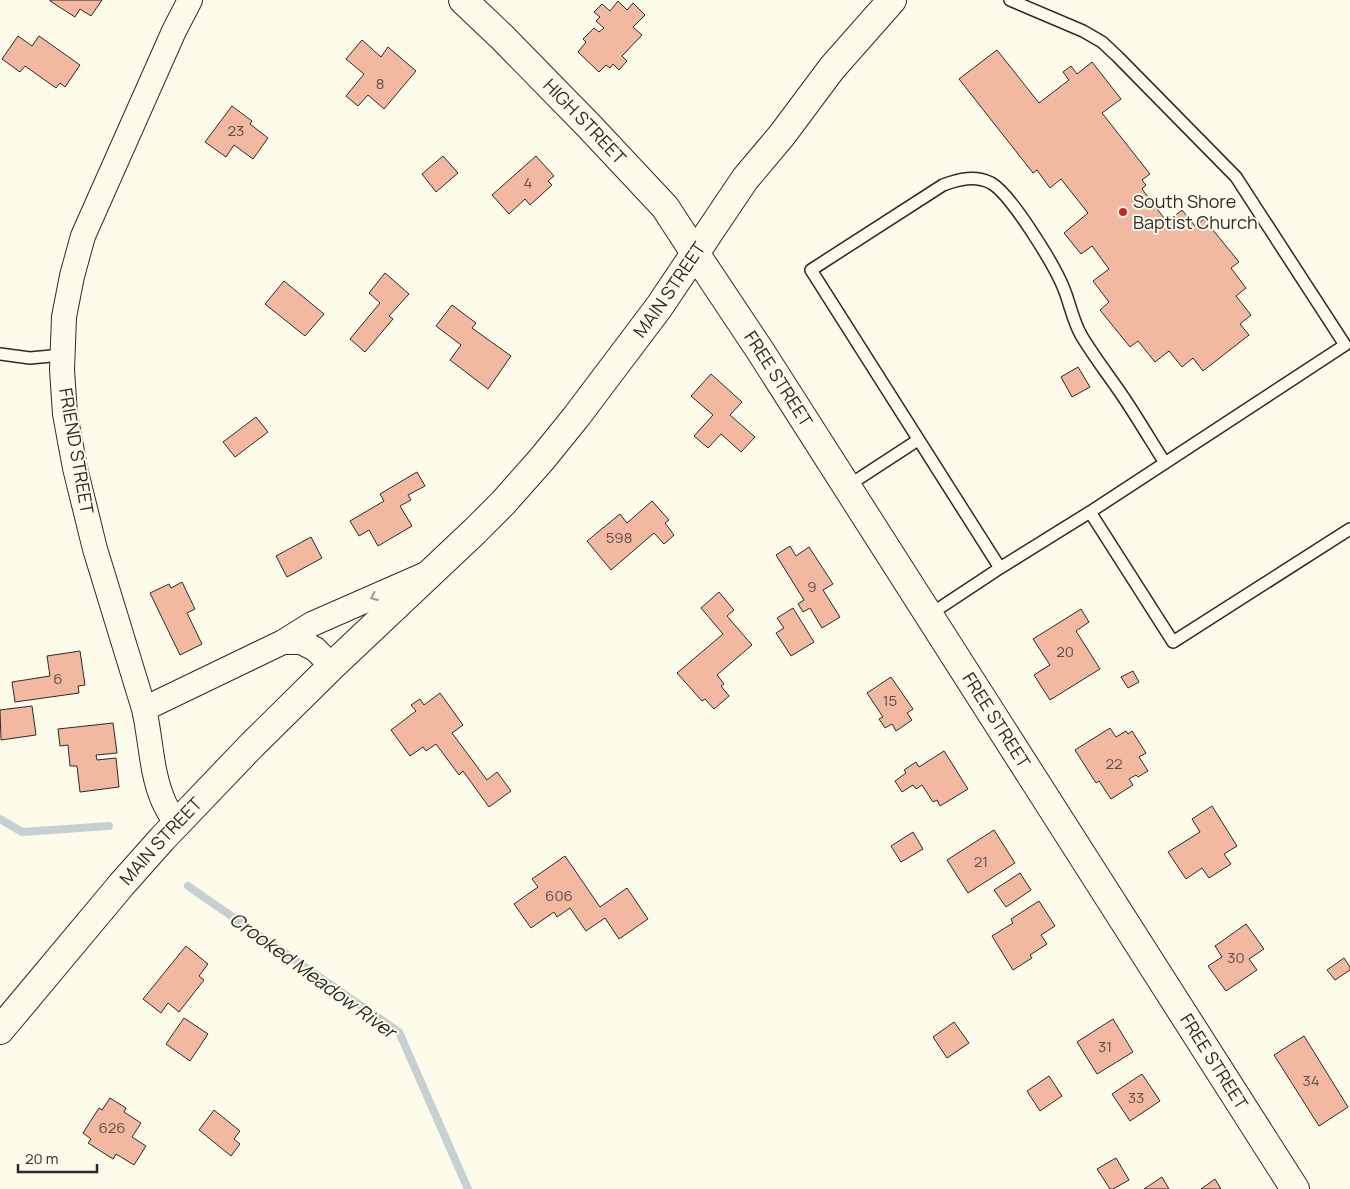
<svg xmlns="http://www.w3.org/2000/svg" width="1350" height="1189" viewBox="0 0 1350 1189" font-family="Manrope,sans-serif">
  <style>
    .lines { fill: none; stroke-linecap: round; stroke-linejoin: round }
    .stream { stroke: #c7d0d0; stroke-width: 8 }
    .building { fill: #f2b8a0; stroke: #2b2b2b }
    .service-casing { stroke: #2b2b2b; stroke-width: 14 }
    .minor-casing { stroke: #2b2b2b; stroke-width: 26 }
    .tertiary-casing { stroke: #2b2b2b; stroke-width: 30 }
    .secondary-casing { stroke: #2b2b2b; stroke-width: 30 }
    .service { stroke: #fdfbea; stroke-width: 11 }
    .minor { stroke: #fdfbea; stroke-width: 24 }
    .tertiary { stroke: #fdfbea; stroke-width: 28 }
    .secondary { stroke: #fdfbea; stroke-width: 28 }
    .oneway { stroke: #9e9d94 }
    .poi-dot { fill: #c62828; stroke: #fdfbea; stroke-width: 2 }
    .labels { text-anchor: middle; stroke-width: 4; stroke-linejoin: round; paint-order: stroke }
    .number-label { font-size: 15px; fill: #5d4e48 }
    .street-label { font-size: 18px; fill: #2b2b2b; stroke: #fdfbea }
    .poi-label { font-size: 18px; fill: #2b2b2b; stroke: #fdfbea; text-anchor: start }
    .water-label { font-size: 19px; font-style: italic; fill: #2b2b2b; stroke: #fdfbea }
  </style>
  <rect width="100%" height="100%" fill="#fdfbea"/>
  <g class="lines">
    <path class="stream" d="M0 819 22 832 109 826
      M188 886 399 1032 468 1189"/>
  </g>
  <path class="building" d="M50 0H102L91 16 80 9 75 17 50 1Z
    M618 1 627 10 633 3 645 15 633 27 642 35 622 56 627 61 619 70 613 64 610 68 606 65 599 72 578 52 586 42 583 39 594 28 599 32 604 28 596 21 600 17 594 12 602 4 610 11Z
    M18 36 32 46 39 36 80 65 65 87 60 83 56 88 25 66 20 72 2 59Z
    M362 40 381 57 388 47 416 71 384 109 368 95 358 106 346 96 364 74 346 59Z
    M997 50 1039 103 1069 80 1063 72 1071 66 1077 74 1092 62 1121 99 1102 113 1150 174 1142 180 1146 185 1142 189 1167 222 1182 210 1195 226 1204 219 1239 262 1231 268 1246 288 1236 296 1251 315 1240 324 1249 335 1203 371 1193 358 1182 367 1169 351 1155 362 1138 341 1130 347 1100 310 1109 302 1093 281 1109 269 1092 246 1081 254 1064 233 1088 213 1061 179 1050 188 1037 170 1033 173 959 79Z
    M232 106 252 121 250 124 268 138 253 159 234 145 226 157 205 142Z
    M443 156 458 173 436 192 422 174Z
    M536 156 554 176 548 181 552 185 530 205 525 199 509 214 492 195Z
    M385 273 409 294 389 316 393 319 365 352 350 339 380 303 369 293Z
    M284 281 324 314 305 336 265 304Z
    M452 305 476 323 472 328 511 356 488 389 450 360 461 345 436 326Z
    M1078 367 1090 387 1072 397 1061 377Z
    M711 374 742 402 730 415 755 437 741 452 721 434 708 448 694 436 713 415 691 396Z
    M256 417 268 432 235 457 223 442Z
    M417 472 425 486 408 495 411 500 400 506 412 526 378 546 369 530 359 536 350 521 384 501 380 494Z
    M652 501 669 520 665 523 674 535 664 544 654 533 611 570 587 541 620 514 627 523Z
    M311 537 322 558 287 577 276 556Z
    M790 546 796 556 809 547 833 584 823 590 840 617 822 628 810 608 803 612 798 604 804 600 776 555Z
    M182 582 195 609 187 613 202 644 180 655 150 593 169 584 171 588Z
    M719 592 734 610 727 616 752 645 717 675 724 684 721 686 729 696 714 709 705 699 702 701 677 673 723 634 701 608Z
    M793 608 814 642 791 656 776 633 784 628 777 618Z
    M1081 609 1089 622 1076 631 1100 669 1050 700 1034 675 1050 665 1033 639Z
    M80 651 85 685 78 686 79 693 15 702 12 682 50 676 47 656Z
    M1133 671 1139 682 1128 688 1121 677Z
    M891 677 913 709 907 713 912 720 896 731 892 724 885 728 879 719 883 717 867 693Z
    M440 693 463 725 452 733 487 780 497 772 511 791 489 807 463 771 459 775 436 744 426 751 423 747 410 756 391 730 416 711 411 705 420 699 424 705Z
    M32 706 36 735 1 740 0 710Z
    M113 723 117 753 96 755 97 760 116 758 119 787 80 792 77 766H70L68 745 60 746 58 729Z
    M1110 728 1116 737 1126 731 1128 734 1132 731 1146 753 1139 757 1148 771 1138 777 1136 775 1129 779 1133 785 1111 799 1099 781 1096 783 1075 750Z
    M944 751 968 789 940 806 937 800 933 802 922 785 916 789 913 785 902 792 895 781 906 773 904 770 916 762 919 767Z
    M1212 806 1237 846 1224 854 1231 864 1209 878 1202 868 1186 879 1168 852 1200 832 1192 819Z
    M994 830 1015 863 968 893 947 860Z
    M913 832 923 849 901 862 891 846Z
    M565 856 600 907 627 888 648 919 619 939 605 918 586 931 570 908 557 917 554 912 531 928 514 904 538 887 532 879Z
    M1020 873 1031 890 1006 907 994 890Z
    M1039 901 1055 926 1041 935 1047 944 1030 955 1032 958 1013 970 992 936 1013 923 1011 919Z
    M1246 924 1264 949 1249 959 1257 970 1226 991 1208 966 1222 957 1215 946Z
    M186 946 208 964 199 976 204 980 179 1012 168 1003 161 1013 143 999Z
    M1344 958 1350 967V970L1335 980 1327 970Z
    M184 1018 208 1034 190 1061 166 1044Z
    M1113 1019 1133 1052 1097 1074 1077 1042Z
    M954 1022 969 1043 947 1058 933 1037Z
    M1304 1036 1348 1107 1319 1126 1274 1055Z
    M1142 1074 1160 1101 1130 1121 1112 1094Z
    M1049 1076 1062 1096 1040 1111 1027 1091Z
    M110 1098 126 1108 124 1112 141 1123 132 1137 146 1146 134 1165 116 1154 113 1159 88 1143 91 1139 83 1133 99 1108 102 1110Z
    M214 1110 240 1131 234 1139 240 1144 231 1156 199 1130Z
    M1116 1158 1129 1180 1113 1189H1110L1097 1169Z
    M1162 1177 1169 1189H1144Z
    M1215 1179 1221 1189H1201Z"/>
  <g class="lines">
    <defs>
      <path id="service" d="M1010 0 1083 31 1102 42 1118 57 1236 177 1345 345 1090 512 1000 568 811 270 943 185C959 179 975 175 991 183 1011 194 1055 266 1064 289 1070 304 1073 321 1081 335 1094 357 1110 377 1124 398 1138 419 1151 441 1165 463
        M0 354 30 358 62 355
        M846 487 918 440
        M1090 512 1173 642 1350 529
        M929 615 1000 568"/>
      <path id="minor" d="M283 642H301L315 649 332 666
        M144 709 283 642 312 624 426 574
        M176 824C172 816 166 808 163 800 151 772 151 739 144 709L95 549 75 468 65 414 62 370 64 317 72 276 83 236 174 31 190 0"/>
      <g id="tertiary">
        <path id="s1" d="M695 253 761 352 1295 1189"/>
      </g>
      <g id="secondary">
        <path id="s2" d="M463 0 502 37 590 127 665 207 695 253"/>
        <path id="s3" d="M0 1030 122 884 162 839 252 745 332 666 475 531 503 503 542 459 576 417 659 307 745 179 782 135 832 68 892 0"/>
      </g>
    </defs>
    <use href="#service" class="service-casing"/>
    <use href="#minor" class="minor-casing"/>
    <use href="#tertiary" class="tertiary-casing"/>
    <use href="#secondary" class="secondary-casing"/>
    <use href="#service" class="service"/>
    <use href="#minor" class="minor"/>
    <use href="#tertiary" class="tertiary"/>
    <use href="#secondary" class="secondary"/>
  </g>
  <defs><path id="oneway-chevron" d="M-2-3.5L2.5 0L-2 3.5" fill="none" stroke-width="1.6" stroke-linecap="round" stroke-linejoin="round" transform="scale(1.25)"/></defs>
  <use class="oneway" href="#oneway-chevron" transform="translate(374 597) rotate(156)"/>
  <circle class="poi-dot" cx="1123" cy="212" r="5"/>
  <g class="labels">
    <g class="number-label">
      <text x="380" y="89">8</text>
      <text x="236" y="136">23</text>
      <text x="528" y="188">4</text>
      <text x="619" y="543">598</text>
      <text x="812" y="592">9</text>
      <text x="1065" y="657">20</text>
      <text x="58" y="684">6</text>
      <text x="890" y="706">15</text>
      <text x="1114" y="769">22</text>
      <text x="981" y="867">21</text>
      <text x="559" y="901">606</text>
      <text x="1236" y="963">30</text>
      <text x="1105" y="1052">31</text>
      <text x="1311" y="1086">34</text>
      <text x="1136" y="1103">33</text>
      <text x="112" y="1133">626</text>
    </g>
    <g class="street-label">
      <text dy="6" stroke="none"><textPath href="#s2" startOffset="172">HIGH STREET</textPath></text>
      <text dy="6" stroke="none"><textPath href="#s3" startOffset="1000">MAIN STREET</textPath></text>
      <text dy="6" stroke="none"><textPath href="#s1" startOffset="151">FREE STREET</textPath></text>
      <text transform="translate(76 451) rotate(80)" y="6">FRIEND STREET</text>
      <text dy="6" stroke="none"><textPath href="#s1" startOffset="556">FREE STREET</textPath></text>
      <text dy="6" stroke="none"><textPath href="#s3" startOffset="248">MAIN STREET</textPath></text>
      <text dy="6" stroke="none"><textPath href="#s1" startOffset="961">FREE STREET</textPath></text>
    </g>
    <g class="poi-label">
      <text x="1133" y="208">South Shore<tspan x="1133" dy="21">Baptist Church</tspan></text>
    </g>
    <g class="water-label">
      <text transform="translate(313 975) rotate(36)" y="7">Crooked Meadow River</text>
    </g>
  </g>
  <path d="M18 1164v8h79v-8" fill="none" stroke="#2b2b2b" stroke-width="2.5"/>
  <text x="25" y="1164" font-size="15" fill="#2b2b2b" stroke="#fdfbea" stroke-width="4" paint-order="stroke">20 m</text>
</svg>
